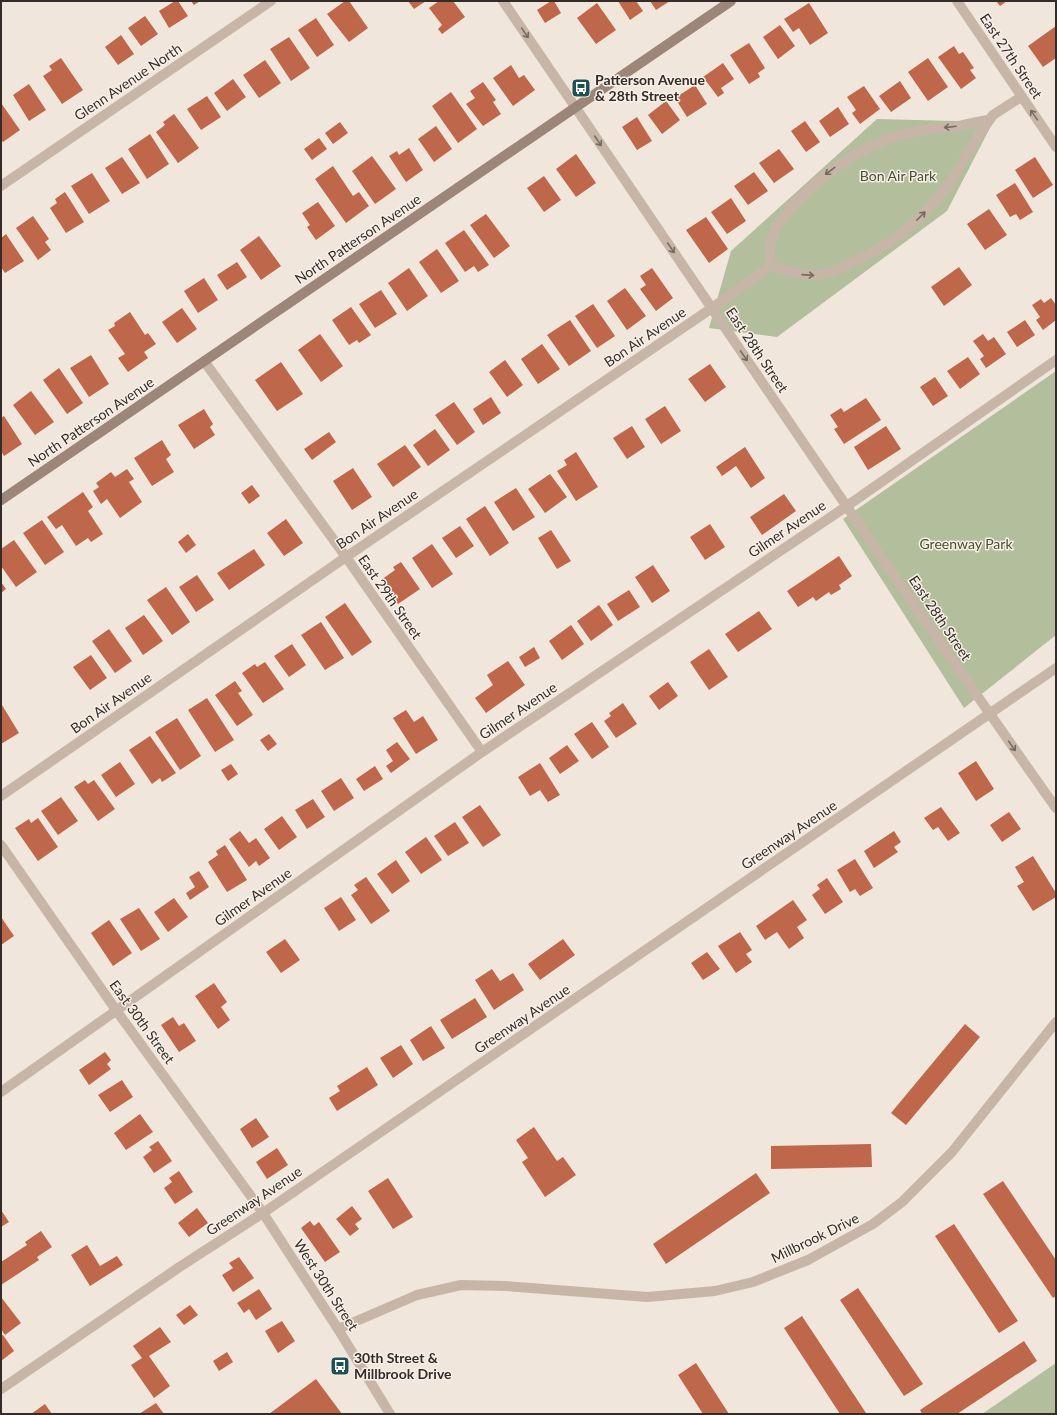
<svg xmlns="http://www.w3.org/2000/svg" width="1057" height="1415" viewBox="0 0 1057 1415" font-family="Lato,sans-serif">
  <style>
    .green { fill: #b2be9c }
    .building { fill: #bf674a }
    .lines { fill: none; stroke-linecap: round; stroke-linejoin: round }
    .minor { stroke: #c7b6a8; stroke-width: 10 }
    .tertiary { stroke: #c7b6a8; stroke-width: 10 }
    .secondary { stroke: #9b8679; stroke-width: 10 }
    .oneway { stroke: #766a62 }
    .labels { text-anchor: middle; stroke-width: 3; stroke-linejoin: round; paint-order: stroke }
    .street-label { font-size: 14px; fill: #342c28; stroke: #f8f0e7 }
    .poi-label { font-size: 14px; font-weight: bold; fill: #342c28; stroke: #f8f0e7; text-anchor: start }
    .park-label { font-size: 14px; fill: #44512d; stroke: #f8f0e7 }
  </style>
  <rect width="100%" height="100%" fill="#f0e6db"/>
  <path class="green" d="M877 119 993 122 947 211 777 337 709 328 731 251Z
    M1056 371V635L964 708 843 519Z
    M1056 1363V1414H982Z"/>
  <path class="building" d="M175 1H178L188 16 169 28 159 11Z
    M191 1H200L194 5Z
    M345 1H349L368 28 349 42 327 14Z
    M408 1H426L414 9Z
    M439 1H453L465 17 442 34 438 29 442 25 429 8Z
    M551 1H554L561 13 545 23 537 10Z
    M618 1H636L643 11 630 20Z
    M650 1H670L656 10Z
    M996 1H1007L1000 6Z
    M597 3 616 30 596 44 577 18Z
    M809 3 828 33 810 45 799 28 793 32 784 19Z
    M145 16 158 34 141 46 128 28Z
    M316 18 334 45 317 57 298 30Z
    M780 25 795 46 778 59 763 37Z
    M1056 26V58L1043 67 1028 46Z
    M121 35 134 54 118 65 105 47Z
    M289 37 310 68 291 81 270 49Z
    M749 43 765 68 758 73 760 77 749 84 730 55Z
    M954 46 959 54 963 52 974 68 970 70 976 78 961 89 938 57Z
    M61 58 83 90 62 104 43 76 52 70 49 66Z
    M928 58 948 87 928 101 908 72Z
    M265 60 281 83 259 98 243 75Z
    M723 63 734 79 721 88 724 93 718 97 703 77Z
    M511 65 519 78 524 75 535 90 513 106 493 78Z
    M233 79 246 97 227 111 214 93Z
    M900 81 911 98 891 112 879 96Z
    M483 82 496 100 493 102 501 114 483 126 466 104 475 98 470 91Z
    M29 84 46 110 29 121 13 95Z
    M695 85 707 104 687 117 675 98Z
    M864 86 880 109 860 124 852 113 856 110 847 97Z
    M451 92 477 129 458 143 432 106Z
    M207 96 221 117 201 130 187 109Z
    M666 101 680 120 662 134 648 115Z
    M1 103 20 130 3 142 1 139Z
    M838 107 849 124 830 137 819 121Z
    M174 114 199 148 178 163 156 132 165 125 163 122Z
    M637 117 652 141 637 150 622 127Z
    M805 121 820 142 806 152 791 131Z
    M340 122 348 133 333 144 325 133Z
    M436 126 452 149 434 162 418 139Z
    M150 134 169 164 147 179 128 149Z
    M319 138 327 149 312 160 304 149Z
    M409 148 423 170 406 182 389 156 397 151 399 155Z
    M779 149 794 169 774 183 759 163Z
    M576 154 596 183 576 197 556 169Z
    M372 156 396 189 375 204 352 171Z
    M122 157 140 183 122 194 105 168Z
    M1035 157 1053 185 1033 198 1015 170Z
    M333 166 353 196 359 192 369 206 346 223 315 179Z
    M754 172 768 191 748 205 734 186Z
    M92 173 110 201 89 214 71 186Z
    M544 176 561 200 544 212 527 188Z
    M1015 183 1033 212 1020 220 1016 214 1010 217 996 195Z
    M65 192 84 222 66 233 50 208 57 203 55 199Z
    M731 198 746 221 727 234 711 212Z
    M318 202 335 226 316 240 307 227 310 225 302 213Z
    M989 209 1007 235 985 250 967 224Z
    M486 214 510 246 494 258 470 225Z
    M33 216 49 239 45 242 51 250 38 260 16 228Z
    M706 217 728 249 709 263 686 230Z
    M464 230 489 265 478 272 474 266 465 272 445 243Z
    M6 234 24 261 5 273 1 267V238Z
    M259 236 281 266 261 280 240 250Z
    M437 249 459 281 441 293 419 262Z
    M237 262 247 277 227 290 217 275Z
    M959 267 972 285 944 306 931 287Z
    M409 268 428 296 407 311 388 283Z
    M652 268 673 298 656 311 640 289 646 285 640 276Z
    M204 278 218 300 198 313 184 291Z
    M625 288 646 316 627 330 607 301Z
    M381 290 397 314 375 328 359 304Z
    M1051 298 1056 305V320L1043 330 1036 320 1040 317 1032 305 1041 299 1044 303Z
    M593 304 615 336 597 348 575 316Z
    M351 307 371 335 359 343 357 340 349 345 332 320Z
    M182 308 197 329 177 343 162 322Z
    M130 312 145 335 148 333 156 344 144 352 148 358 128 372 118 358 125 354 108 330 115 326 114 323Z
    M570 320 591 351 569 366 547 335Z
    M1025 320 1035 335 1017 347 1007 332Z
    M320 334 343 366 321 382 298 350Z
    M983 334 988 341 994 337 1006 354 986 368 980 359 984 356 973 341Z
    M542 344 560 369 538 384 521 359Z
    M91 355 109 384 89 397 70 368Z
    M968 357 980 374 960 389 947 371Z
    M505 360 523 385 507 397 489 372Z
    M281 362 303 394 277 411 255 380Z
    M710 364 726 387 705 402 688 379Z
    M59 368 83 403 67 414 43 380Z
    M935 377 948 396 933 406 920 387Z
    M31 391 54 422 35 435 13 405Z
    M491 397 501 413 483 425 473 409Z
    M866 398 881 420 844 444 834 429 838 427 830 415 841 408 844 412Z
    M454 402 475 432 457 445 435 415Z
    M665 406 681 431 661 444 645 419Z
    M204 409 213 424 210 427 215 435 194 449 178 425Z
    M4 416 22 444 4 456 1 451V418Z
    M632 426 645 447 627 459 613 438Z
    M886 426 901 449 868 470 854 447Z
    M435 429 450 450 428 466 413 445Z
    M329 432 336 442 312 460 304 449Z
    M162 440 171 455 166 459 174 472 152 486 134 458Z
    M405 445 421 467 393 487 377 464Z
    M745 447 765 478 751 488 736 466 722 476 716 467Z
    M576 452 598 487 576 501 557 471 567 465 564 460Z
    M353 468 372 497 352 510 333 481Z
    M127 469 134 479 129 482 142 502 120 518 107 499 101 504 93 491 99 487 96 483 111 472 115 477Z
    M550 474 567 497 545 513 528 489Z
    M252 485 260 496 249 504 241 493Z
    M516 488 535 517 513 531 494 502Z
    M83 492 93 507 88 511 103 534 91 542 88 538 76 546 62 525 56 529 47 517Z
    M784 494 796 511 762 535 750 517Z
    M485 506 509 543 490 556 466 519Z
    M286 519 303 543 284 556 267 533Z
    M42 520 64 552 45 565 23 533Z
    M710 524 725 547 705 560 690 537Z
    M460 526 474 546 456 558 442 538Z
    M551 530 571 561 557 569 538 538Z
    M188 534 196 545 186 553 178 542Z
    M14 540 37 572 16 587 1 566V549Z
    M432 544 453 574 432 588 412 558Z
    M254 549 265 565 229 590 217 573Z
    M839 556 852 576 839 585 841 589 831 595 829 592 816 601 813 597 798 607 787 591Z
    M401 562 420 589 398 604 381 580 395 570 393 567Z
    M653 565 670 591 652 603 635 577Z
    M197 575 214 600 196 612 179 587Z
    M1 582 6 589 1 593Z
    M166 587 190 622 172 635 147 600Z
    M629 590 640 607 618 621 607 604Z
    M345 603 372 642 352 656 325 617Z
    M599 605 613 625 591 641 577 621Z
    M759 611 772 629 738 652 725 634Z
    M144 615 163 641 143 655 125 628Z
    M321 622 344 658 325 670 301 635Z
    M571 625 584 644 562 660 549 641Z
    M109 629 132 661 115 673 92 641Z
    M292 644 306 665 289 677 274 656Z
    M534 647 540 658 525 667 519 657Z
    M709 649 728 677 709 690 690 662Z
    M91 655 107 678 90 690 73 667Z
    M508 661 525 685 486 713 475 698 493 685 487 675Z
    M265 662 284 689 263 703 242 673 255 664 257 667Z
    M235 681 242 691 238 693 253 715 237 726 215 695Z
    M668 682 678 696 659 710 649 696Z
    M207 698 234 740 215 752 188 710Z
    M623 703 637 724 616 738 604 721 611 716 609 713Z
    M2 705 19 733 1 744V706Z
    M406 710 414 722 423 716 438 740 416 754 393 718Z
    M177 718 201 756 180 770 155 732Z
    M592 722 609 747 592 759 574 734Z
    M269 734 277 744 268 751 260 740Z
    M150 736 176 773 162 782 160 778 152 784 129 750Z
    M397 742 410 759 391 773 386 766 393 761 386 750Z
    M567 745 579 761 560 774 549 758Z
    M976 761 994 789 976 801 958 773Z
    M120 762 135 784 116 797 101 775Z
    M540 763 560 795 548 802 540 790 530 796 518 777Z
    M231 764 238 774 228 781 221 770Z
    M375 766 383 779 364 791 356 779Z
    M341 778 354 798 334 811 321 791Z
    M85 780 88 784 94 780 115 809 98 821 74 787Z
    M61 797 78 821 58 835 41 811Z
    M313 799 325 817 307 829 295 810Z
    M480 805 501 835 483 847 462 817Z
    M941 807 960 833 948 841 938 827 933 830 924 818Z
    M1009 812 1021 829 1002 842 990 825Z
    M282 816 297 837 279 850 264 829Z
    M38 818 58 847 38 861 15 828 29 819 31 823Z
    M455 822 469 843 448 856 434 836Z
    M240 831 249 843 256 838 270 858 259 866 256 861 249 867 229 839Z
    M894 831 901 842 894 847 898 852 874 868 864 851Z
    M426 837 442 860 421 874 405 852Z
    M225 845 247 880 227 892 208 862 218 855 216 851Z
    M1033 856 1056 893V897L1033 911 1017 886 1024 882 1015 867Z
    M855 859 873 888 860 896 855 889 850 892 837 870Z
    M396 860 410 881 392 894 377 874Z
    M199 871 209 887 190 900 186 893 195 887 189 877Z
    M366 877 390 911 371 924 351 895 358 890 354 885Z
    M827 878 843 902 825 914 812 895 820 889 817 885Z
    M341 897 356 920 339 931 324 908Z
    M174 898 188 917 168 932 154 912Z
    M793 900 807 920 797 927 804 938 789 949 777 932 765 940 756 926Z
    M139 908 160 939 141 951 120 919Z
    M1 917 14 936 1 945Z
    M109 920 132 953 113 966 91 933Z
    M740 932 752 950 746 954 752 962 736 973 718 946Z
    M285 939 300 960 281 973 266 952Z
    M563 939 575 955 540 980 528 964Z
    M707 952 720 969 703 980 691 963Z
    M492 969 500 981 513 973 524 990 494 1010 475 980Z
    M214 983 227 1002 221 1007 230 1020 218 1029 195 996Z
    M475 998 487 1017 452 1039 440 1020Z
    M173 1017 179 1026 184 1023 196 1041 179 1052 161 1025Z
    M965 1024 980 1037 906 1125 891 1113Z
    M431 1026 445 1048 423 1061 410 1040Z
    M401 1045 413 1064 393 1078 380 1058Z
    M105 1052 111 1060 107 1064 111 1069 89 1085 79 1070Z
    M367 1067 378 1085 337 1111 329 1098 340 1091 337 1086Z
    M122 1080 133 1097 110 1112 98 1095Z
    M140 1114 153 1132 126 1150 114 1133Z
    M256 1118 269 1137 252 1148 240 1129Z
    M534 1127 557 1161 563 1157 576 1175 545 1197 522 1162 528 1158 516 1140Z
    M158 1141 172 1161 154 1173 143 1157 152 1150 149 1147Z
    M871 1144 872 1167 771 1169V1146Z
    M277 1148 288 1165 267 1179 256 1162Z
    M179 1171 193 1192 175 1204 164 1188 172 1182 169 1178Z
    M756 1173 770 1193 666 1264 653 1244Z
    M388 1178 413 1217 393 1229 368 1191Z
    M1003 1181 1056 1260V1296L1053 1298 983 1194Z
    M352 1206 362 1219 355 1224 359 1229 350 1236 336 1219Z
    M197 1208 208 1223 189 1237 178 1223Z
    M1 1210 9 1222 1 1227Z
    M310 1221 314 1226 319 1222 340 1252 325 1262 301 1228Z
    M954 1224 1018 1321 999 1333 935 1236Z
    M41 1231 52 1247 37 1257 39 1260 1 1285V1262L27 1245 25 1242Z
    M87 1245 100 1266 117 1256 123 1265 90 1286 71 1255Z
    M239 1257 254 1278 233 1292 222 1275 233 1268 229 1263Z
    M858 1288 923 1384 904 1396 840 1300Z
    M259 1289 272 1309 256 1320 249 1309 244 1313 237 1303Z
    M1 1297 21 1323 5 1335 1 1329Z
    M190 1305 198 1315 184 1325 176 1315Z
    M802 1316 866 1413 865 1414H840L784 1328Z
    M282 1321 295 1341 278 1353 265 1331Z
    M160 1327 171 1342 149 1356 170 1386 154 1398 131 1365 142 1358 133 1346Z
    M3 1335 14 1351 1 1361V1336Z
    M1024 1341 1037 1361 957 1414H922L920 1410Z
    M227 1352 233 1362 219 1371 213 1361Z
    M696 1363 729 1414H703L678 1375Z
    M316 1379 342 1414H269Z
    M156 1403 164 1414H139Z
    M45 1404 52 1414H31Z"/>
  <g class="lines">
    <path class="minor" d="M771 266 804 275H818L831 272 862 258 892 241 913 224 933 204 950 183 978 136 993 115 1021 97
      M771 266C770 260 770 254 770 248 772 225 790 208 806 193 836 163 871 141 913 132 928 129 943 128 958 126 969 124 978 121 988 120
      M204 361 346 557 482 752
      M1 796 346 557 712 308 771 266
      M1 1092 482 752 847 506 1056 360
      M338 1329 417 1295 461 1285 506 1286 647 1297 715 1291 753 1282 808 1260 873 1224 902 1202 952 1152 1056 1022
      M1 1389 178 1268 263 1213 1056 668"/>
    <path class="tertiary" d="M503 1C687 270 868 542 1056 808
      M957 1 1056 147
      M1 186 271 1
      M1 845 116 1010 263 1213 338 1329 390 1414"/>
    <path class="secondary" d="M1 500 731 1"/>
  </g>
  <defs><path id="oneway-shaft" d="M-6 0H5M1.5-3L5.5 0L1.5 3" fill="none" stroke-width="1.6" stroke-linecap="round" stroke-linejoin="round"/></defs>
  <g class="oneway">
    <use href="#oneway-shaft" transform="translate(525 33) rotate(56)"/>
    <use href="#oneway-shaft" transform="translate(1034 115) rotate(-125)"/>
    <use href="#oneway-shaft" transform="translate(950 127) rotate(173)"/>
    <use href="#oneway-shaft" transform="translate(598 141) rotate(56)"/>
    <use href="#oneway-shaft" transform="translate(830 171) rotate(143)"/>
    <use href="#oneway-shaft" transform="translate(921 216) rotate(-45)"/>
    <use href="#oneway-shaft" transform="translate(671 248) rotate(56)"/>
    <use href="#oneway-shaft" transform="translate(808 275) rotate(4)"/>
    <use href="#oneway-shaft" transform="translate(744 356) rotate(56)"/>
    <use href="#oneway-shaft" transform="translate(1012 746) rotate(55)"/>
  </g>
  <defs>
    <symbol id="bus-square" viewBox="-11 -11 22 22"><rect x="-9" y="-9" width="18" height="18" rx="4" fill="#1f5053" stroke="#f8f0e7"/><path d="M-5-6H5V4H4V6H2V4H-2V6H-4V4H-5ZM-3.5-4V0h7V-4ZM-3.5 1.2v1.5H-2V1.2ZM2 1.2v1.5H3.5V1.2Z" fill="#fff"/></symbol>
  </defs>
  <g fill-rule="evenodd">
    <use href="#bus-square" x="570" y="77" width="22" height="22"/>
    <use href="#bus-square" x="329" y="1355" width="22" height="22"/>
  </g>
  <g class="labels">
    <g class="street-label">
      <text transform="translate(1011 56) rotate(56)" y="5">East 27th Street</text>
      <text transform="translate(128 82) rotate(-34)" y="5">Glenn Avenue North</text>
      <text transform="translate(358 239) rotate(-34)" y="5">North Patterson Avenue</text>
      <text transform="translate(645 337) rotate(-34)" y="5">Bon Air Avenue</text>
      <text transform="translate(757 350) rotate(56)" y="5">East 28th Street</text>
      <text transform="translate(91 422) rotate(-34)" y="5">North Patterson Avenue</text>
      <text transform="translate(377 519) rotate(-34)" y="5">Bon Air Avenue</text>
      <text transform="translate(787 529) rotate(-34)" y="5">Gilmer Avenue</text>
      <text transform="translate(390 597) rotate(55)" y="5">East 29th Street</text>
      <text transform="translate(940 618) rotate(56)" y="5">East 28th Street</text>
      <text transform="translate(111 703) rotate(-35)" y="5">Bon Air Avenue</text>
      <text transform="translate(518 711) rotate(-34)" y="5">Gilmer Avenue</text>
      <text transform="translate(789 835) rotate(-34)" y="5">Greenway Avenue</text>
      <text transform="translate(253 897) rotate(-35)" y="5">Gilmer Avenue</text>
      <text transform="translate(522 1019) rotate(-34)" y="5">Greenway Avenue</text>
      <text transform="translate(142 1022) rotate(54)" y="5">East 30th Street</text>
      <text transform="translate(254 1201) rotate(-34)" y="5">Greenway Avenue</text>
      <text transform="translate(815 1238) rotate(-26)" y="5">Millbrook Drive</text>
      <text transform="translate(326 1285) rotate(57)" y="5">West 30th Street</text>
    </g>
    <g class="poi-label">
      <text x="595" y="85">Patterson Avenue<tspan x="595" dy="16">&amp; 28th Street</tspan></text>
      <text x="354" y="1363">30th Street &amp;<tspan x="354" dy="16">Millbrook Drive</tspan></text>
    </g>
    <g class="park-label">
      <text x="898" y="181">Bon Air Park</text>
      <text x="966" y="549">Greenway Park</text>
    </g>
  </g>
  <rect width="1057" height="1415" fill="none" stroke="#342c28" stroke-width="4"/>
</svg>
